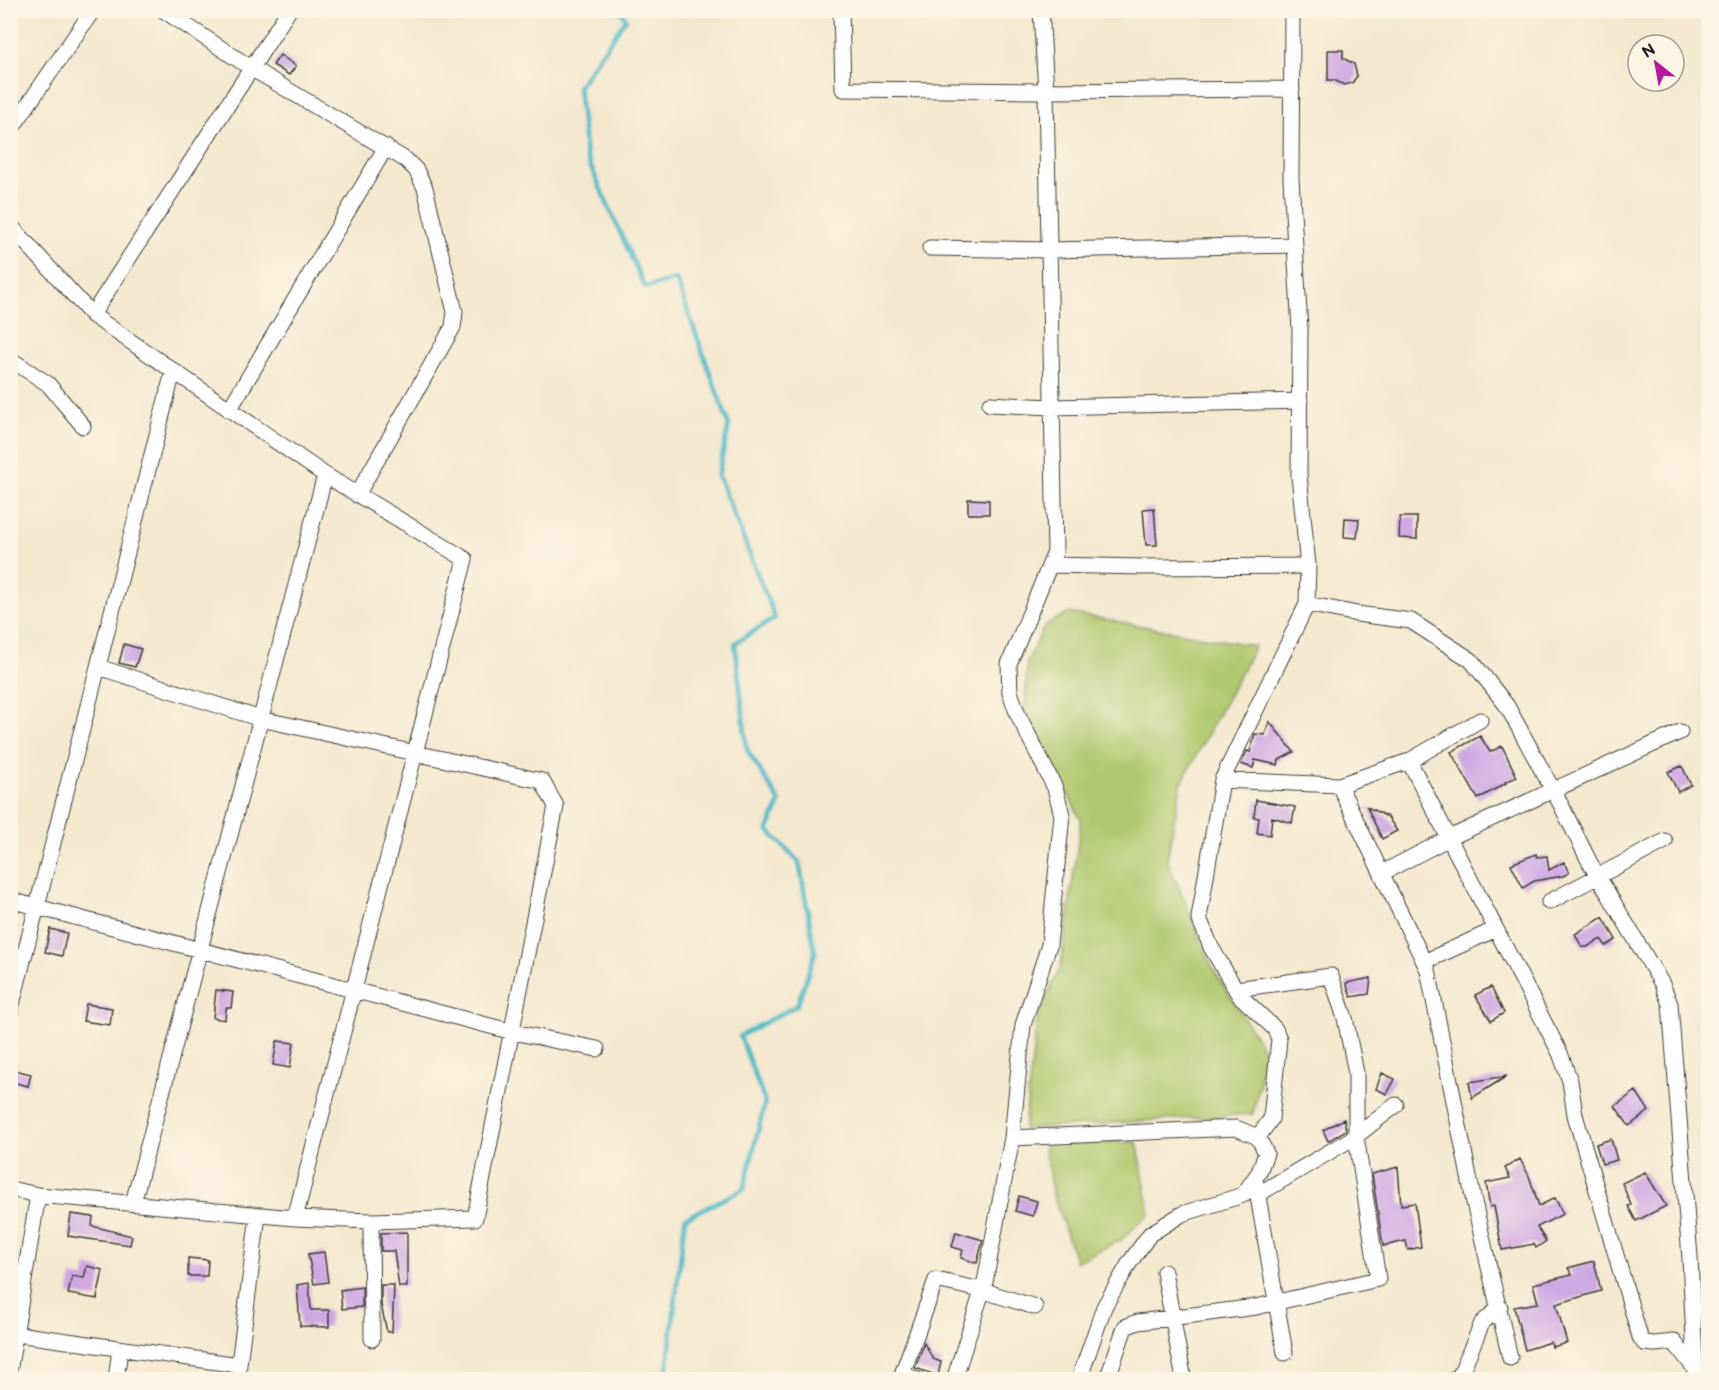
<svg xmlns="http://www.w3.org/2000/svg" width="1719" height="1390" viewBox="0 0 1719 1390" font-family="'Balsamiq Sans',sans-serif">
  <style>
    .green { fill: #afc86d; stroke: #667244; stroke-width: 1.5 }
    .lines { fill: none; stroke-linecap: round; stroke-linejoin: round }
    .stream { stroke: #4cb9c7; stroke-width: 4.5 }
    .building { fill: #cea7e3 }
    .minor-casing { stroke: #3c3b37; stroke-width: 17 }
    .minor { stroke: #fff; stroke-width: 15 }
  </style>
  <rect width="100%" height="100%" fill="#fcf5e5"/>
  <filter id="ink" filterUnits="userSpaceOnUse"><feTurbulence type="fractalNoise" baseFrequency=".0167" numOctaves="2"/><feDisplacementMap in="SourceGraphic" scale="12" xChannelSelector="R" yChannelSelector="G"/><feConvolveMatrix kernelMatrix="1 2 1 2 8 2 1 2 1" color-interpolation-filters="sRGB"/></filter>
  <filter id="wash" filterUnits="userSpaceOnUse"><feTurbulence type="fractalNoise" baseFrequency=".008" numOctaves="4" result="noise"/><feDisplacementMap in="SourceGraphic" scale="24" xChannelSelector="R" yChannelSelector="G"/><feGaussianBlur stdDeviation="1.35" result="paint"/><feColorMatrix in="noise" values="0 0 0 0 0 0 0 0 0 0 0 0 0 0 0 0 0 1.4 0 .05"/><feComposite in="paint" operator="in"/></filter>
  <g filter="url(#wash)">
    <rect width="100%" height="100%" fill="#f4e8cf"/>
    <path class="green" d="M1069 613 1255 646 1181 784 1167 859 1213 969 1266 1053 1253 1114 1024 1129 1037 1018 1061 965 1081 820 1025 710 1027 661 1045 625Z
      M1043 1142H1137L1150 1213 1121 1240 1076 1262 1052 1191Z"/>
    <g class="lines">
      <path class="stream" d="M620 10 626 19 578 87 586 156 645 288 676 279 729 425 718 475 775 618 735 643 747 750 780 802 768 830 799 862 815 953 797 1005 740 1036 765 1102 744 1189 685 1218 666 1380"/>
    </g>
    <g id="blocks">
      <path class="building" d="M1328 50H1343V58L1354 64 1357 76 1352 83 1344 85 1334 80H1328Z
        M280 55 296 66 289 75 273 65Z
        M968 499 989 500V514H968Z
        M1154 508 1157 545H1146L1143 509Z
        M1400 517H1417V539L1399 538Z
        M1345 518 1359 519 1357 538 1344 537Z
        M124 644 141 649 135 667 119 663Z
        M1269 721 1294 752 1279 760 1278 765 1255 760 1253 768 1241 764 1247 751 1250 752 1255 734 1265 735Z
        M1480 736 1490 752 1502 746 1517 777 1505 782 1506 783 1478 799 1451 752Z
        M1682 766 1691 785 1678 792 1668 772Z
        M1256 800 1295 807 1292 823 1272 817 1270 835 1257 833 1259 818 1254 817Z
        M1367 807 1388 817 1397 831 1382 839Z
        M1536 854 1537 857 1547 856 1549 870 1564 862 1569 873 1563 876 1534 881 1523 888 1511 864Z
        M1603 917 1616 940 1606 946 1601 939 1587 947H1582L1575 934Z
        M50 929 67 933 62 956 45 952Z
        M1371 978 1369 994 1351 997 1346 983Z
        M1491 987 1504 1013 1491 1021 1475 995Z
        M216 990 233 992 231 1008H226L225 1020 213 1018Z
        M86 1004 112 1008 110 1025 83 1021Z
        M277 1041 294 1043 290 1068 273 1065Z
        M15 1070 31 1074 28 1086 12 1082Z
        M1382 1073 1395 1079 1387 1094 1376 1089Z
        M1507 1076 1472 1098 1469 1082Z
        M1636 1091 1649 1111 1629 1126 1615 1106Z
        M1344 1119 1346 1130 1328 1141 1323 1130Z
        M1611 1139 1617 1160 1602 1164 1596 1144Z
        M1520 1159 1529 1176 1539 1206 1555 1198 1563 1214 1537 1227 1546 1241 1536 1248 1534 1244 1502 1250 1494 1206 1490 1207 1486 1183 1510 1178 1505 1168Z
        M1398 1167 1401 1205 1415 1203 1421 1247 1408 1250 1406 1241 1383 1246 1372 1174Z
        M1645 1172 1666 1206 1636 1221 1628 1206 1631 1205 1622 1183Z
        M1019 1196 1037 1201 1033 1216 1015 1211Z
        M71 1214 93 1217 92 1226 132 1236 130 1245 68 1236Z
        M407 1232V1287H399L394 1251H381V1233Z
        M956 1232 983 1240 977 1263 961 1258 963 1250 952 1247Z
        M324 1252 328 1282 314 1284 308 1254Z
        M188 1258 208 1260 207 1276H188Z
        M1594 1261 1601 1291 1556 1304 1567 1343 1552 1347 1551 1342 1525 1350 1514 1307 1538 1303 1533 1284 1572 1275 1568 1268Z
        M87 1266 103 1270 97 1299 68 1294 72 1276 84 1278Z
        M309 1283 311 1310H329V1327L300 1326 297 1285Z
        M381 1285H394L392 1332H387L381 1305Z
        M362 1287V1307L342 1309 340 1290Z
        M924 1343 933 1359 941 1362 938 1376 915 1368Z"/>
    </g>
  </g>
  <g filter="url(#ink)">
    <use href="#blocks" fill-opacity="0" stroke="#3c3b37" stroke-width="1.5"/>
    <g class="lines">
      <defs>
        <path id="minor" d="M163 10 251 68 406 160 416 170 425 188 455 312 453 327 357 495
          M841 10 843 89 1046 91 1292 89
          M10 131 93 10
          M10 225 92 315 325 475 465 559 295 1218
          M930 248 1049 250 1295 245
          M92 315 289 10
          M10 359 48 384 83 426
          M990 404 1052 407 1300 401
          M229 410 386 147
          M1050 565 1143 567 1308 566
          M1307 604 1357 614 1411 621 1471 660 1507 706 1560 803 1590 863 1662 984 1670 1004 1690 1258 1696 1380
          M1409 761 1560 1053 1570 1081 1575 1115 1640 1337 1644 1343 1655 1344 1674 1342 1696 1370
          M1222 780 1339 785 1409 761 1480 720
          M1339 785 1428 970 1474 1202 1510 1358
          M1382 873 1449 838 1680 732
          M10 900 513 1032 597 1049
          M1549 902 1665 841
          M1424 962 1496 929
          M10 1012 173 372
          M1258 1137 1271 1119 1279 1039 1275 1029 1239 995 1211 947 1199 918 1222 780 1307 604 1308 566 1299 475 1300 329 1291 179 1292 10
          M1012 1138 1236 1128 1258 1137 1266 1153 1259 1172 1243 1195 1182 1214 1150 1234 1130 1262 1104 1307 1079 1380
          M1255 1179 1285 1353
          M10 1189 38 1195 295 1218 371 1221 475 1218 556 806 542 781 261 719 98 667
          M1257 1195 1356 1136 1396 1105
          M133 1203 325 475
          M371 1221 372 1339
          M1164 1272 1184 1380
          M10 1333 239 1365
          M10 1366 38 1195
          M902 1374 917 1380
          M116 1380 120 1349
          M237 1380 258 1215
          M900 1380 936 1280 981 1290 1035 1307
          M954 1380 985 1282 1012 1138 1023 1025 1049 945 1062 815 1055 788 1018 715 1010 692 1009 664 1055 552 1046 91 1041 10
          M1107 1380 1125 1327 1138 1322 1256 1307 1378 1279 1356 1136V1073L1345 1018 1331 976 1236 989
          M1453 1380 1460 1375 1482 1323 1500 1307"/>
      </defs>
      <use href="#minor" class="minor-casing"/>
      <use href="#minor" class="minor"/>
    </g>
  </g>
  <rect width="1719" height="1390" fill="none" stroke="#fcf5e5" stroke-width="36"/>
  <g transform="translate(1656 63) rotate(329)"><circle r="28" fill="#fcf5e5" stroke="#a29e95" stroke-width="1.5"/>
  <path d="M0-4.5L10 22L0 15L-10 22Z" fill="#b5179e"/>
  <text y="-9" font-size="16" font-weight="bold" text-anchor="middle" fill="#1c1c1c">N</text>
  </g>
</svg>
